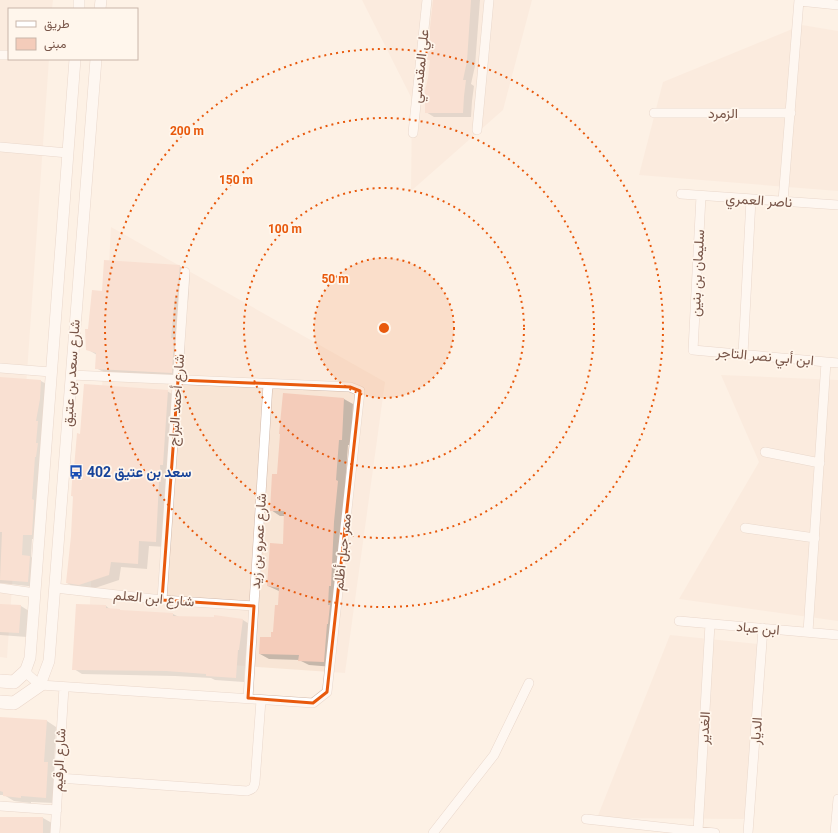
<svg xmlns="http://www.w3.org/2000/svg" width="838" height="833" viewBox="0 0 838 833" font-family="Roboto,Vazirmatn,sans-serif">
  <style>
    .residential { fill: #f8e5d5 }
    .shadow { fill: #0003 }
    .building { fill: #f4ccba }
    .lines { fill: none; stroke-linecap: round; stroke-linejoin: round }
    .minor-casing { stroke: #d2baac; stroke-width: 10 }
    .tertiary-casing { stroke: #d2baac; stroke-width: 12 }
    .secondary-casing { stroke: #d5b9aa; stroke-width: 14 }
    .minor { stroke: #fff; stroke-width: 9 }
    .tertiary { stroke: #fff; stroke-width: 11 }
    .secondary { stroke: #fff; stroke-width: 13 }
    .marked { fill: none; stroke: #e8590c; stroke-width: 3; stroke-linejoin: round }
    .ring { fill: none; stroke: #e8590c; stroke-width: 2; stroke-dasharray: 2 4 }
    .labels { text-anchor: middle; stroke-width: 3.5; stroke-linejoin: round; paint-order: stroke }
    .street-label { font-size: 14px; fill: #785548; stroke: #fff6ec }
    .transit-label { font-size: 14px; font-weight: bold; fill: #164399; stroke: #fff6ec; text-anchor: start }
    .centre { fill: #e8590c; stroke: #fff6ec; stroke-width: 2 }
    .ring-label { font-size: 12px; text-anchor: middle; font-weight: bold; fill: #e8590c; stroke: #fff6ec; stroke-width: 3.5; stroke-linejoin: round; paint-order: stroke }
  </style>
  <rect width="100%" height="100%" fill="#fdf1e5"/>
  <path class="residential" d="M0 0H53L52 9H9V59H49L7 658 0 657Z
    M362 0H532L503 110 411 191 412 99Z
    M802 25 838 31V191L639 175 663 82Z
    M111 227 385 382 345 673 87 655Z
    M721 375 838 380V621L679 599 759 462Z
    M670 635 758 644 745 819 597 818Z"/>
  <path class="shadow" d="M434 0H480L475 66 471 84 474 86 472 101 471 117H434L426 112 429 78 431 61 428 59Z
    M179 266 190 272 188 303 185 302 182 343 185 345 183 379 107 374 96 368 97 355 87 349 89 330 103 292Z
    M0 378 41 381 50 386 40 540 32 539 31 557 39 562 37 587 0 583Z
    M167 391 177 397 166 547 149 546 147 569 121 567 119 580 89 590 76 588 67 583 72 536 74 497 72 496 81 435Z
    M344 399 353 404 351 445H348L345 486 333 667 309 665 299 660 269 659 260 654 274 633 279 606V591L268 586 284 545 285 516H280L271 510 278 475Z
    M0 605 21 606 29 611 27 637 0 635Z
    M106 606 111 610 122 611 173 614 179 617 243 620 251 625 247 654H246L244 682 215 680 211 678 175 676 82 674 74 669Z
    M0 718 47 721 56 727 54 766 57 769 55 803 31 802V803L14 801 4 795H0Z
    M0 817 43 818 52 823V833H0Z"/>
  <path class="building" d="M433 0H471L467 61 463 80H466L464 96 463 113H425V91L428 78 430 60H427V55Z
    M104 260 180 265 177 297H175L171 338H174L172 373 95 369 96 353 86 350 85 329H88L92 290 102 291Z
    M0 377 41 380 40 399 36 421H38L36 443H38L36 457H35L32 499 34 500 32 535H23L22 555 30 556 28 582 0 580 2 532H0Z
    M84 384 168 390 163 465H160L161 482H159L156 542 139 541 138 564 111 562 109 575 79 585 66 583 71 536 73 496H71L73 468H74L77 433 80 434Z
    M283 393 344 398 342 440H339L336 480 338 481 334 522 331 586H329L328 605H330L328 624H327L324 662 298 661 299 655 259 654 260 637H271V632H273L275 605H278L279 588 267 586 270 543 283 544 284 511H270L272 474H277L280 434H279Z
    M0 604 21 605 19 633 0 632Z
    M76 604 106 605V608L120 609V610L173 613V616L214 617V615L243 619 239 650H238L236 678 206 676V674L166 671 72 670Z
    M0 717 47 720 44 762H48L46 798 21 796V798L3 796V792L0 791Z
    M0 817H43V833H0Z"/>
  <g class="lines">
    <defs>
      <path id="minor" d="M799 1 838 5
        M0 55H9
        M654 113H791
        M477 130 489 0
        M413 133 427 0
        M0 147 68 153
        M681 194 838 205
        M701 196 693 350 838 363
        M783 201 799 0
        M743 354 751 199
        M0 368 51 372
        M765 452 820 463
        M745 528 815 538
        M0 588 35 593
        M55 588 162 600 254 606
        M162 600 185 272
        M679 621 838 635
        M808 632 826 362
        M25 672 40 685 313 703 327 692 360 391 350 387 71 375
        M248 698 268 384
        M58 778 247 791C253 789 254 788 255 782L261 700
        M0 806 57 810
        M586 819 715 833
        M698 831 710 624
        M55 833 64 687
        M433 833 494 755 529 683
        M748 833 763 628
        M835 833 838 799"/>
      <path id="tertiary" d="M79 9V0
        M100 9 101 0
        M25 672 30 658 75 59
        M40 685 49 661 96 59"/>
      <path id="secondary" d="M0 681 14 682 25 672
        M0 702 14 703 40 685"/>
    </defs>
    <use href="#minor" class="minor-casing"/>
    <use href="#tertiary" class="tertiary-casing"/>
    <use href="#secondary" class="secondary-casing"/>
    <use href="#minor" class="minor"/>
    <use href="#tertiary" class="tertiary"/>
    <use href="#secondary" class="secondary"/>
  </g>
  <path d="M0 0H838V833H0ZM178 380 350 387 360 391 327 692 313 703 248 698 254 606 162 600Z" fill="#fdf1e5" fill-opacity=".55" fill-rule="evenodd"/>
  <path class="marked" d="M178 380 350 387 360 391 327 692 313 703 248 698 254 606 162 600Z"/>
  <circle cx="384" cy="328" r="70" fill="#e8590c" fill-opacity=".12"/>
  <g class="ring">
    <circle cx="384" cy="328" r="70"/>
    <circle cx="384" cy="328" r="140"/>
    <circle cx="384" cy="328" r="210"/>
    <circle cx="384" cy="328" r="279"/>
  </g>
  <defs>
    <symbol id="bus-bare" viewBox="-9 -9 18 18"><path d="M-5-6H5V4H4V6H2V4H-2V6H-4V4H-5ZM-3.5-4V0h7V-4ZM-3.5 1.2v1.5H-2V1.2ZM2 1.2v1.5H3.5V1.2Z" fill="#1a4fb4" stroke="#fff6ec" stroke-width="2.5" paint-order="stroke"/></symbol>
  </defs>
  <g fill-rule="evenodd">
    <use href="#bus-bare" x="66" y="462" width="20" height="20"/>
  </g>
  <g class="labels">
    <g class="street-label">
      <text transform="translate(420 66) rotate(-84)" y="5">علي المقدسي</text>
      <text x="723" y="118">الزمرد</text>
      <text transform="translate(759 200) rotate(4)" y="5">ناصر العمري</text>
      <text transform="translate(697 273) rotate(-87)" y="5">سليمان بن بنين</text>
      <text transform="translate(765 356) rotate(5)" y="5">ابن أبي نصر التاجر</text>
      <text transform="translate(71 373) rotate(-86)" y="5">شارع سعد بن عتيق</text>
      <text transform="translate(176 400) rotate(-86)" y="5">شارع أحمد البراج</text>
      <text transform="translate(258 541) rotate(-86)" y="5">شارع عمرو بن زيد</text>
      <text transform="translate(342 552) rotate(-84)" y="5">ممر جبل أظلم</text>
      <text transform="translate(154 598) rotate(5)" y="5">شارع ابن العلم</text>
      <text transform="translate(758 628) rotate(5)" y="5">ابن عباد</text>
      <text transform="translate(704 728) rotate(-87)" y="5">الغدير</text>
      <text transform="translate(756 731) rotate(-86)" y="5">الديار</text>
      <text transform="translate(59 760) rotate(-87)" y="5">شارع الرقيم</text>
    </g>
    <g class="transit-label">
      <text x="87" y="477">سعد بن عتيق 402</text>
    </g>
  </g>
  <circle cx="384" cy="328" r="6" class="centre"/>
  <g class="ring-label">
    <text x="187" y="135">200 m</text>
    <text x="236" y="184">150 m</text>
    <text x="285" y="233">100 m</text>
    <text x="335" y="283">50 m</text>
  </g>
  <rect x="8" y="8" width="130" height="52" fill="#fff6ec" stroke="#c9b6aa"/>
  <rect x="16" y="21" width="20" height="6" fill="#ffffff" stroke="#c9b6aa"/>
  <text x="44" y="28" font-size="12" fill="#785548">طريق</text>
  <rect x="16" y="38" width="20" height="12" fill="#f4ccba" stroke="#c9b6aa"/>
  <text x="44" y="48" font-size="12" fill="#785548">مبنى</text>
</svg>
